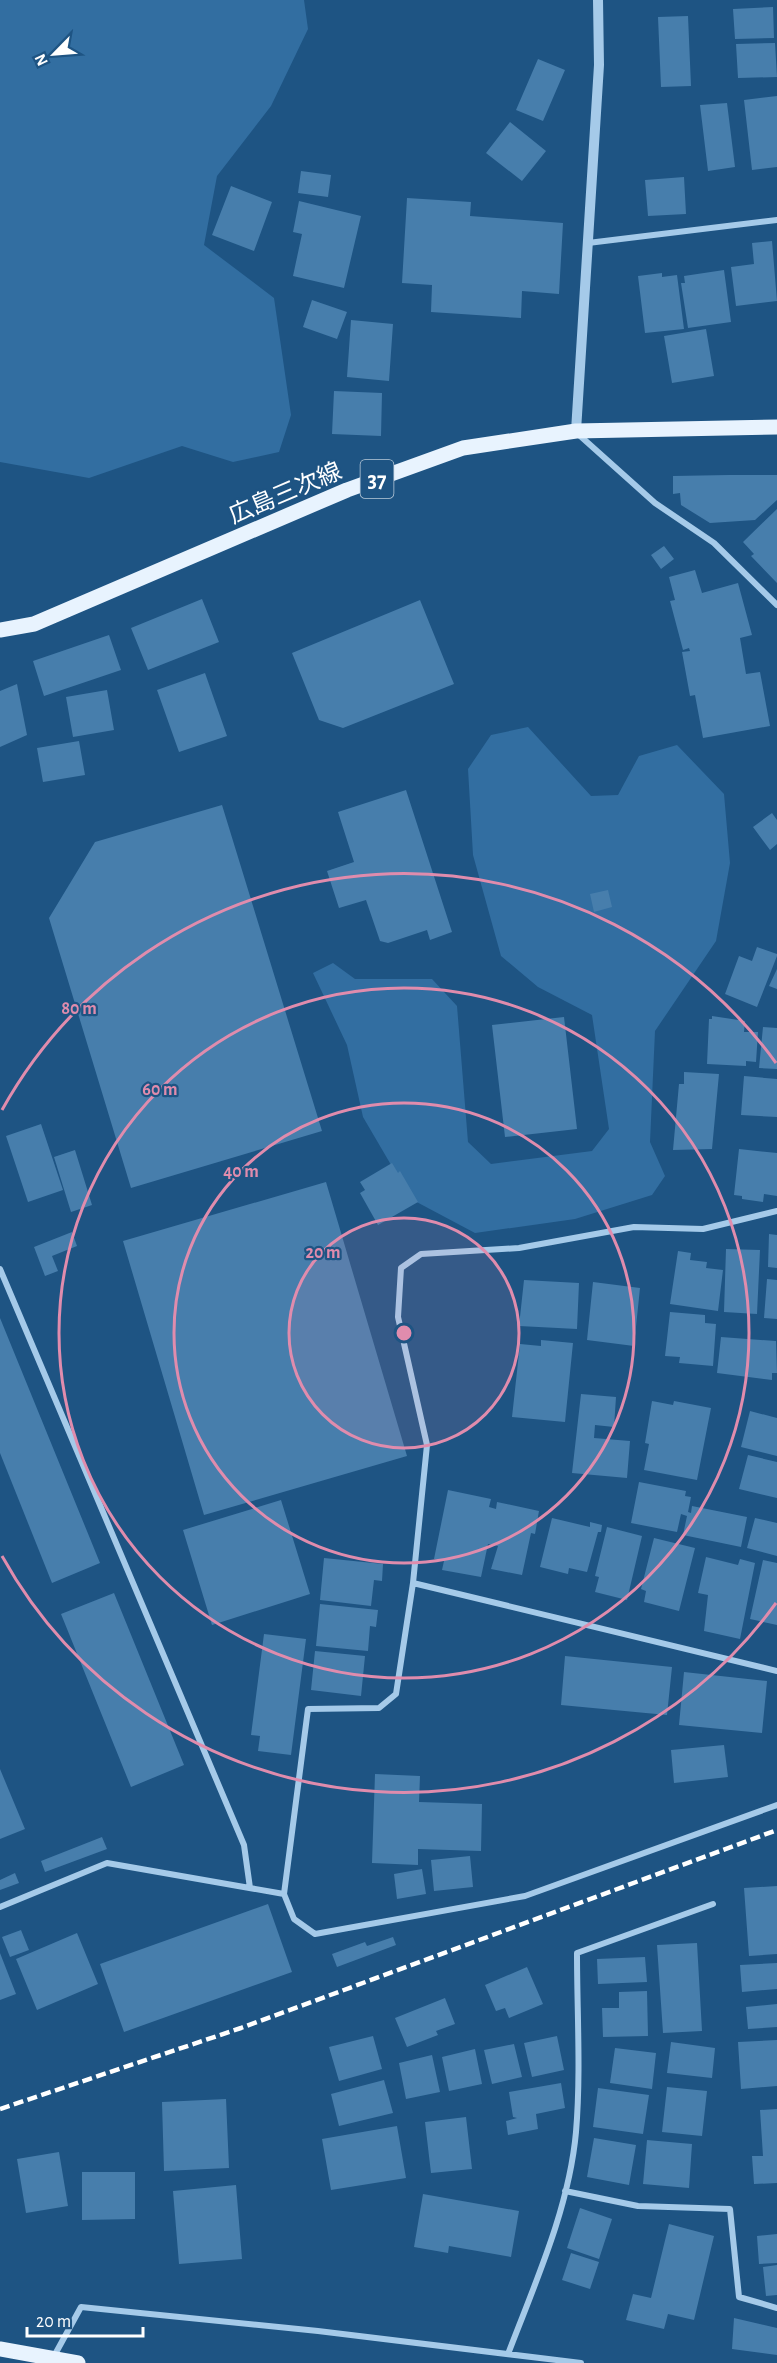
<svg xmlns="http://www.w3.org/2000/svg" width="777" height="2363" viewBox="0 0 777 2363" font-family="'Alegreya Sans','Noto Sans JP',sans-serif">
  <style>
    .green { fill: #326ea1 }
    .building { fill: #477eac }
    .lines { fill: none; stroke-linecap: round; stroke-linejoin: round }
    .minor { stroke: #a5cae9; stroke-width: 6 }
    .tertiary { stroke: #a5cae9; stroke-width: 10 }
    .primary { stroke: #e8f3fe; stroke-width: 15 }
    .rail { stroke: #fff; stroke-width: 4.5; stroke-dasharray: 10 4.5; stroke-linecap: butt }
    .ring { fill: none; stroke: #e08cad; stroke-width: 3 }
    .labels { text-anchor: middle; stroke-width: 4.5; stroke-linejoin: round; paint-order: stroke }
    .shield { fill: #1e5483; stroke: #bcccda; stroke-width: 1.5 }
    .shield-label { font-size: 22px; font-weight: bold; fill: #fff }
    .street-label { font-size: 24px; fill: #fff; stroke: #1e5483 }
    .centre { fill: #e08cad; stroke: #1e5483; stroke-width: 3 }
    .ring-label { font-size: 18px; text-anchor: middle; font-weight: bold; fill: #e08cad; stroke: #1e5483; stroke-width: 4.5; stroke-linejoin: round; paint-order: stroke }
  </style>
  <rect width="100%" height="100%" fill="#1e5483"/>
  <path class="green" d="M0 0H304L308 29 271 106 217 176 204 245 274 298 291 415 279 452 233 462 182 446 89 478 0 462Z
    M528 727 591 796 618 795 639 756 677 745 724 794 730 863 716 941 655 1031 650 1142 665 1176 652 1195 575 1219 475 1233 411 1199 363 1117 347 1045 313 973 333 963 355 979H432L457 1006 468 1142 491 1164 592 1151 609 1129 592 1015 538 987 501 956 473 855 468 769 491 735Z"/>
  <path class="building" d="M773 7 774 38 735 39 733 9Z
    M688 16 691 86 661 87 658 17Z
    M775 43 777 77 738 78 736 44Z
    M538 59 565 70 543 121 516 110Z
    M777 96V167L752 170 744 100Z
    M727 103 735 167 708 171 700 105Z
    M510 122 546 151 522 181 486 153Z
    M301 171 331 175 328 197 298 193Z
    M684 177 686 214 648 216 645 180Z
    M231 186 272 202 254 251 212 235Z
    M407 198 471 202 470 216 563 223 559 294 522 291 521 318 431 312 432 285 402 283Z
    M299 201 361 216 344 288 293 276 302 234 293 232Z
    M772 241 777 301 736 306 731 267 754 264 752 243Z
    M724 270 731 322 688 328 681 283H685L684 276Z
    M662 273V277L677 275 684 329 645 333 638 276Z
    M312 300 347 312 337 339 303 327Z
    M351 320 393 324 389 381 347 377Z
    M706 329 714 376 672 383 664 336Z
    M334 391 382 393 381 436 332 434Z
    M729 475H777V500L755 520 710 523 681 505 680 493 673 494V476Z
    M777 509V583L751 556 754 554 743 542Z
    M664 546 674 559 661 569 651 555Z
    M695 570 702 593 738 583 752 635 740 638 746 674 760 672 770 726 703 738 695 695 690 696 682 652 690 651 689 648 683 650 670 601 675 600 669 577Z
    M202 599 219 642 148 670 131 628Z
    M420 600 454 684 343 728 319 720 292 653Z
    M109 635 121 670 44 696 33 661Z
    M205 673 227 736 179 752 157 690Z
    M17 684 27 735 0 747V691Z
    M107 690 114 730 73 737 66 697Z
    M79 741 85 775 43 782 37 748Z
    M406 790 452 932 430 940 427 930 388 943 380 941 366 900 339 908 327 871 354 862 338 812Z
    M222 805 322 1131 131 1188 49 918 95 842Z
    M772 813 777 820V844L770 850 753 827Z
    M608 890 612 907 594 912 590 894Z
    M757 947 777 954V956L757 1007 725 994 739 956 752 961Z
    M777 969V989L769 986Z
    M712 1016 745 1021 744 1032H758L756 1062 746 1061V1066L707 1064 709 1019H712Z
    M564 1017 577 1129 505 1137 492 1025Z
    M763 1027 777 1028V1069L759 1068Z
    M684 1072 719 1074 712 1149 673 1150 679 1084H684Z
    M744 1076 777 1079V1117L741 1115Z
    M41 1124 63 1190 28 1202 6 1136Z
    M739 1149 777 1153V1196L764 1194 763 1202 742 1199V1196L734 1195Z
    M75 1150 92 1205 71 1212 54 1157Z
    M392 1163 398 1173 400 1171 418 1202 378 1225 360 1193 365 1190 360 1182Z
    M326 1182 407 1456 204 1515 123 1241Z
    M72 1232 77 1246 52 1256 58 1271 45 1276 34 1247Z
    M769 1234 777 1235V1268L768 1267Z
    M726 1249 760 1250 757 1314 724 1312Z
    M678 1251 691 1253 690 1260 707 1262 706 1268 723 1270 718 1311 670 1304Z
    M767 1279 777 1280V1319L764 1318Z
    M524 1280 579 1283 577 1329 519 1326Z
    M593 1282 640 1288 634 1346 587 1340Z
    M670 1312 705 1315V1323L716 1324 713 1366 679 1363 680 1357 665 1356Z
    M0 1318 100 1563 52 1583 0 1453Z
    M721 1337 776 1341 777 1373H772V1380L717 1373Z
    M541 1340 573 1343 565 1422 512 1417 520 1344 541 1346Z
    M581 1394 616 1397 614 1427 595 1425 594 1438 630 1441 627 1478 572 1473Z
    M652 1401 673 1405 674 1401 711 1408 697 1480 644 1470 649 1444 645 1443Z
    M750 1411 777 1418V1456L741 1447Z
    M748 1455 777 1462V1498L739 1489Z
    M639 1482 686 1491 685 1496 691 1497 688 1512 691 1513 692 1506 747 1517 741 1547 683 1535 687 1516 681 1514 677 1532 631 1523Z
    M448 1490 491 1499 489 1507 496 1509 497 1502 539 1511 535 1534 531 1533 522 1575 491 1569 498 1546 488 1544 481 1577 442 1570 444 1561 434 1559Z
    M281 1500 310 1594 212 1625 183 1530Z
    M552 1518 590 1527V1522L602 1525 601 1532H598L587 1572 569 1568 568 1574 540 1567Z
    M755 1518 777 1523V1556L747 1548Z
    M607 1527 642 1536 627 1600 595 1592 599 1577 595 1576Z
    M654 1538 695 1548 679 1611 644 1602 646 1591 641 1589Z
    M706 1557 738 1565 740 1559 755 1563 740 1639 704 1631 708 1595 698 1593Z
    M324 1558 383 1564 382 1581 374 1580 371 1606 320 1600Z
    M763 1560 777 1563V1625L750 1619Z
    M114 1593 184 1765 131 1787 61 1614Z
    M320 1604 378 1610 376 1627 370 1626 368 1651 316 1646Z
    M264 1634 306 1639 291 1755 258 1751 260 1736 251 1735Z
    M315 1651 365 1656 361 1696 311 1690Z
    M565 1656 672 1667 667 1715 561 1705Z
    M684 1672 767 1681 762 1733 679 1725Z
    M724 1745 728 1777 674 1783 671 1750Z
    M0 1769 25 1829 0 1839Z
    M375 1774 420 1776 419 1802 482 1804 481 1851 418 1849V1865L372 1863Z
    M102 1837 107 1849 45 1872 41 1861Z
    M470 1856 473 1887 434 1891 431 1860Z
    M422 1869 426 1894 397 1899 394 1874Z
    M15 1873 19 1883 0 1890V1880Z
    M777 1886V1954L749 1956 744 1888Z
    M268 1904 292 1972 124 2032 100 1964Z
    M21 1930 29 1950 10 1957 2 1937Z
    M77 1933 98 1984 37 2010 16 1959Z
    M393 1937 396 1945 337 1967 332 1954 365 1942 367 1946Z
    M697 1943 702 2031 663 2033 657 1945Z
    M0 1953 16 1994 0 2000Z
    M645 1957 647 1982 598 1984 597 1959Z
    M777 1963V1989L742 1992 740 1965Z
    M527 1967 543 2004 509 2018 505 2008 496 2011 485 1985Z
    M647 1991 648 2036 603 2037 602 2008H619V1992Z
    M445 1998 455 2024 436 2031 438 2035 407 2047 395 2018Z
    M777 2004V2027L748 2029 746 2007Z
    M373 2036 382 2069 339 2081 329 2047Z
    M557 2036 564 2070 532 2077 524 2043Z
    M777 2040V2086L741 2089 738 2042Z
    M671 2042 715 2048 712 2078 667 2073Z
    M514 2044 522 2077 492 2084 484 2050Z
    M615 2048 656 2053 652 2089 610 2083Z
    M475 2049 482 2084 449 2091 442 2057Z
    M432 2055 440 2092 406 2099 399 2063Z
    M384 2080 393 2113 339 2126 331 2094Z
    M561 2083 565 2108 536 2114 538 2129 508 2135 506 2121 517 2118 513 2117 509 2092Z
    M667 2087 707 2091 702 2136 662 2132Z
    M598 2088 649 2095 643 2134 593 2127Z
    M226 2099 229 2168 164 2171 162 2102Z
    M777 2109V2183L754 2184 752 2156H763L760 2110Z
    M466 2117 472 2169 431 2173 425 2122Z
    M397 2126 406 2178 331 2190 322 2139Z
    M594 2138 636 2145 629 2185 587 2177Z
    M647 2140 692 2144 689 2188 643 2184Z
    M59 2152 68 2206 26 2213 17 2159Z
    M82 2172H135V2219L82 2220Z
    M236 2185 242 2259 179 2264 173 2191Z
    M423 2194 519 2211 511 2257 449 2246 448 2253 414 2247Z
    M580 2208 612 2219 599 2259 567 2248Z
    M669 2224 714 2236 694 2320 668 2314 664 2329 626 2320 633 2294 651 2298Z
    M777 2234V2263L759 2264 757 2236Z
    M571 2253 599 2262 590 2289 562 2280Z
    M777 2265V2295L766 2296 763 2267Z
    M734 2318 777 2328V2355L732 2349Z"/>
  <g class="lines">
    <path class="minor" d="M588 243 777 220
      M578 434 655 503 714 543 777 605
      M777 1211 703 1229 634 1227 519 1248 421 1254 401 1268 398 1317 427 1445 413 1583 396 1694 379 1708 308 1709 284 1894 294 1919 315 1934 525 1896 777 1805
      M0 1269 244 1845 250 1888
      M413 1583 777 1671
      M0 1907 107 1863 284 1894
      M565 2191 638 2206 730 2209 739 2297 777 2308
      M508 2354C535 2283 569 2209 576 2132 581 2073 577 2012 577 1953L713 1904
      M53 2358 81 2307 318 2331 581 2363"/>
    <path class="tertiary" d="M576 431 599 65 598 0"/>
    <path class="primary" d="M0 630 34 624 347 490 463 448 576 431 777 427
      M0 2349 78 2363"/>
    <path class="rail" d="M0 2109 241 2028 777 1830"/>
  </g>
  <circle cx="404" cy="1333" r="115" fill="#e08cad" fill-opacity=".12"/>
  <g class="ring">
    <circle cx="404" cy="1333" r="115"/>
    <circle cx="404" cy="1333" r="230"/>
    <circle cx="404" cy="1333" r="345"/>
    <path d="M776 1603A460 460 0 0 1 2 1556M2 1110A460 460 0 0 1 776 1063"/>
  </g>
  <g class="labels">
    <rect class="shield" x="360.5" y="460" width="33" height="38" rx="4.5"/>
    <g class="shield-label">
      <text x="377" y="487">37</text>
    </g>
    <g class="street-label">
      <text transform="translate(285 493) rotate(-23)" y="8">広島三次線</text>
    </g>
  </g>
  <circle cx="404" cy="1333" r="9" class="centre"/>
  <g class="ring-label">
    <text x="79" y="1014">80 m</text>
    <text x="160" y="1095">60 m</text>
    <text x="241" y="1177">40 m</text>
    <text x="323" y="1258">20 m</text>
  </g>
  <g transform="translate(54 54) rotate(245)" stroke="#1e5483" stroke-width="4.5" paint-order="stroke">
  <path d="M0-4.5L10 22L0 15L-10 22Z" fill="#ffffff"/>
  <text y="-9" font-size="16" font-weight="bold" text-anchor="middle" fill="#ffffff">N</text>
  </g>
  <path d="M27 2327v9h116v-9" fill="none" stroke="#ffffff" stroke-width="3"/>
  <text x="36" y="2327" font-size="18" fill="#ffffff" stroke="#1e5483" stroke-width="4.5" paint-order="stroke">20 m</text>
</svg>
